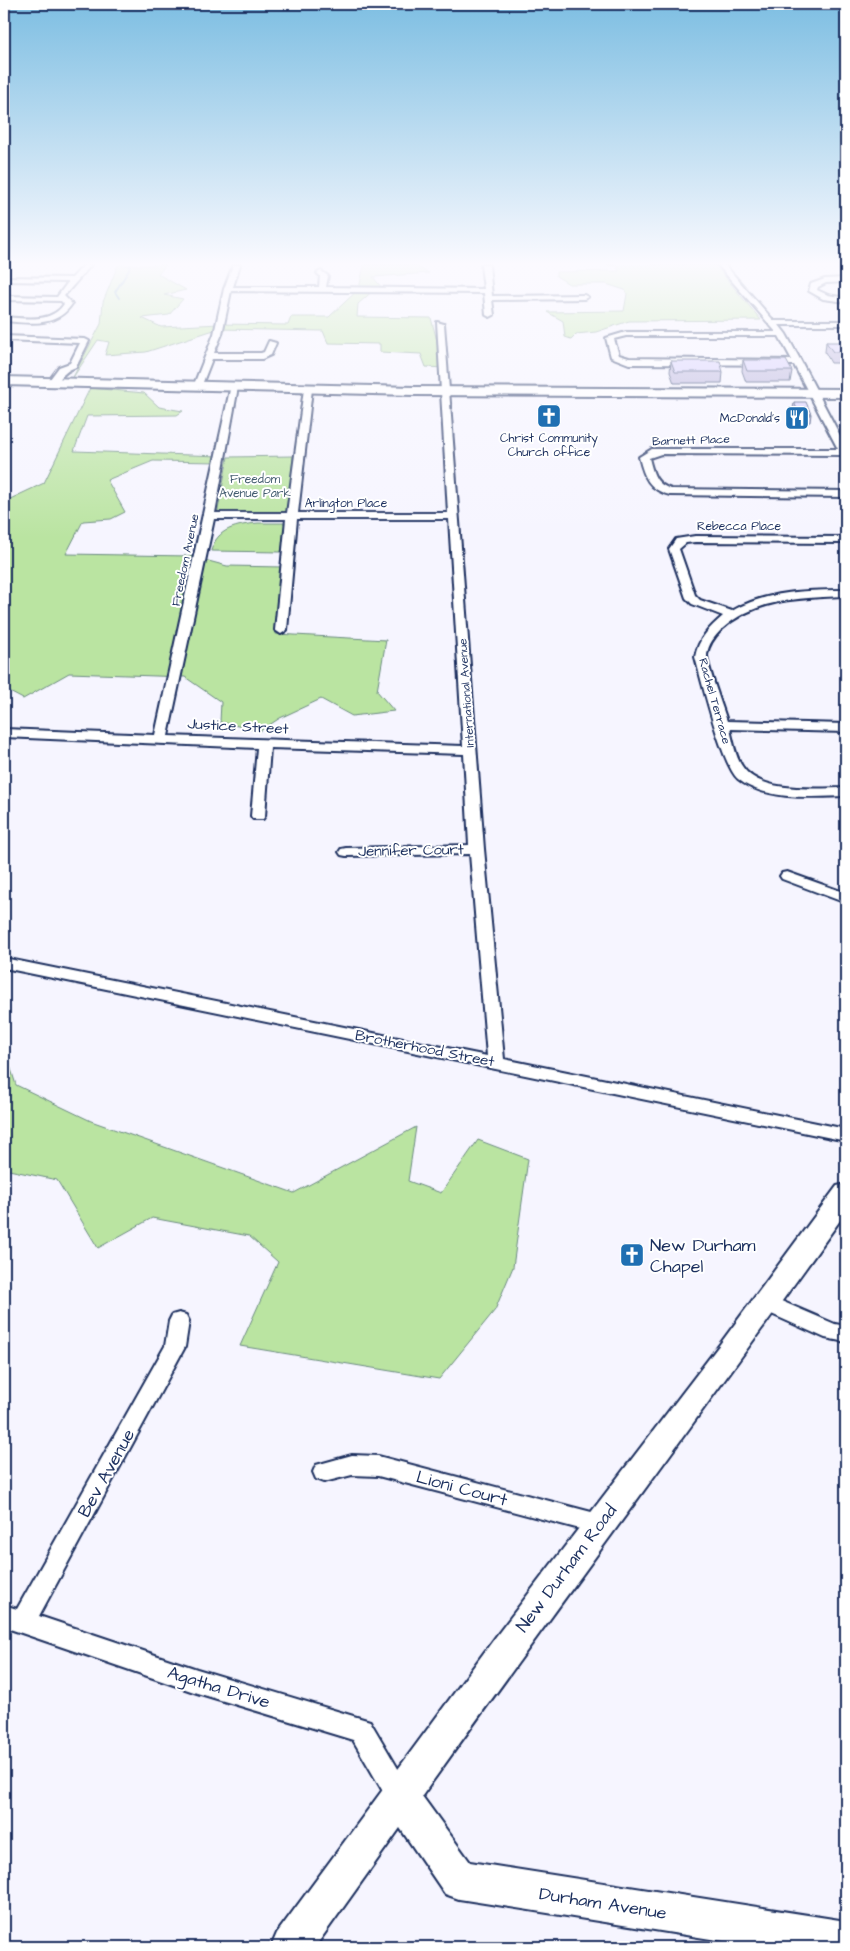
<svg xmlns="http://www.w3.org/2000/svg" width="850" height="1951" viewBox="0 0 850 1951" font-family="'Architects Daughter',sans-serif">
  <style>
    .green { fill: #bae4a1; stroke: #6a8a80 }
    .lines { fill: none; stroke-linecap: round; stroke-linejoin: round }
    .stream { stroke: #568ea8; stroke-width: 2 }
    .minor-casing { stroke: #1b2f5e; stroke-width: 4 }
    .secondary-casing { stroke: #1b2f5e; stroke-width: 4 }
    .minor { fill: #fff; fill-rule: evenodd }
    .secondary { fill: #fff; fill-rule: evenodd }
    .wall { fill: #b5afda; stroke: #1b2f5e }
    .building { fill: #d3cbfd; stroke: #1b2f5e }
    .labels { text-anchor: middle; stroke-width: 4; stroke-linejoin: round; paint-order: stroke }
    .far-poi-label { font-size: 12px; fill: #1b2f5e; stroke: #fff; text-anchor: end }
    .far-street-label { font-size: 12px; fill: #1b2f5e; stroke: #fff }
    .far-park-label { font-size: 12px; fill: #435c6f; stroke: #fff }
    .street-label { font-size: 15px; fill: #1b2f5e; stroke: #fff }
    .near-poi-label { font-size: 18px; fill: #1b2f5e; stroke: #fff; text-anchor: start }
    .near-street-label { font-size: 18px; fill: #1b2f5e; stroke: #fff }
  </style>
  <rect width="100%" height="100%" fill="#f6f5ff"/>
  <filter id="ink" filterUnits="userSpaceOnUse"><feTurbulence type="fractalNoise" baseFrequency=".02" numOctaves="2"/><feDisplacementMap in="SourceGraphic" scale="10" xChannelSelector="R" yChannelSelector="G"/><feConvolveMatrix kernelMatrix="1 2 1 2 8 2 1 2 1" color-interpolation-filters="sRGB"/></filter>
  <g filter="url(#ink)">
    <path class="green" d="M118 265H166L158 274 186 290 164 295 183 299 169 315 142 318 161 327 219 324 288 325 291 317H329L359 289 364 265H414L429 273 373 277 382 288 374 290 358 304 357 317 431 318 444 368 426 367 421 354 380 352V344L328 343 323 331 217 329 146 352 105 355 109 342 98 340 72 379 101 324 103 302Z
      M607 265H715L761 320 629 321 596 332 576 334 571 339 565 337 563 321 547 312 624 311 627 294 625 290 606 284H569L556 276V272L619 271 617 266Z
      M90 388 144 393 159 407 183 411 177 415 87 416 74 451 220 456 219 462 153 461 107 480 125 512 111 519 83 521 66 554 190 556 227 566 283 567 276 634 386 640 377 691 394 711 352 716 321 699 280 718 260 731 220 722 221 702 185 677 69 673 23 699 4 689V507L8 500 44 483Z
      M293 456 288 514 217 515 228 457Z
      M258 523H287L281 552 211 551C217 528 237 525 258 523Z
      M4 1047 16 1085 91 1121 294 1193 416 1127 408 1181 441 1193 478 1140 528 1159 513 1267 495 1310 439 1379 240 1346 278 1262 249 1236 152 1218 98 1248 57 1180 4 1169Z"/>
    <g class="lines">
      <path class="stream" d="M119 298 115 292 129 270 130 265"/>
      <defs>
        <path id="minor" d="M84 265H91L64 296 72 304C56 328 29 323 4 321V317C24 318 51 324 64 304L61 301 4 300V296L57 297 68 282 4 281V277L72 278Z
          M233 265H240L233 287H319L320 276 317 273 321 271 328 276 326 287 484 289 481 265H489L492 296 584 295 588 297 584 299 492 300 494 315 490 317 486 315 484 293 231 291 222 334 214 353H261L264 352 269 341 276 343 271 355 262 359H212L201 387 194 389 193 387 214 334 224 289Z
          M718 265H725L774 321H846V325H779L786 334 802 363 846 447V459L841 455 661 454 649 458C653 473 655 484 671 489L846 491V497L670 495C649 490 644 477 639 457L652 449H838L794 365 629 364 611 357 606 338 626 332H776ZM626 336H779L792 360 629 358 619 355 614 339Z
          M846 278V282L826 283 818 287 817 290 828 295 846 298V302L823 299 809 291 811 284 825 279Z
          M437 322 444 324 484 849 504 1059 846 1129V1141L4 968V958L487 1056 470 854 346 856 341 855 339 852 341 849 346 848 469 845 464 754 270 748 265 816 263 819H253L251 816 257 748 4 737V729L155 735 231 385 238 387 215 513H287L304 389 308 386 312 389 298 513H448ZM214 519H286L275 630 281 634 287 630 297 519H449L463 746 168 736Z
          M4 336 85 339 89 341 76 367C61 372 62 380 51 386L47 383 59 367 70 363 80 343 4 340Z
          M695 536 846 537V543L695 542 686 543 679 549 695 595 700 600 732 611C765 591 808 590 846 590V596C802 598 756 598 722 629 715 636 708 644 707 655 707 666 723 708 727 721L846 724V732L730 729C733 741 735 756 742 766 759 794 817 788 846 788V796C815 797 764 801 738 779 722 765 702 682 695 657 698 639 710 627 723 616L692 604 686 598 669 549 676 539Z
          M787 872 846 893V903L782 879 780 876 782 873Z
          M765 1294 835 1324 846 1326V1342L825 1338 758 1308 755 1302 758 1296Z
          M179 1313 186 1315 189 1321 185 1347 39 1616 197 1669 370 1721 410 1789 414 1798 410 1807 401 1811 392 1807 353 1740 197 1693 4 1627V1605L17 1609 165 1346 169 1321 172 1315Z
          M352 1455 378 1456 599 1514 607 1517 611 1524 607 1531 599 1534 378 1476 352 1475 324 1482 316 1479 313 1472 316 1465Z"/>
        <path id="secondary" d="M4 377 414 387 846 389V397L414 395 4 385Z
          M846 1184V1212C706 1408 562 1600 422 1796L470 1862 846 1921V1947H761L459 1899 445 1894 400 1828 315 1947H271L277 1933 497 1635 720 1344 837 1186Z"/>
      </defs>
      <use href="#minor" class="minor-casing"/>
      <use href="#secondary" class="secondary-casing"/>
      <use href="#minor" class="minor"/>
      <use href="#secondary" class="secondary"/>
    </g>
    <path class="wall" d="M826 342 846 345V363H831L825 352Z
      M743 360 792 371 790 382H746L742 371Z
      M671 361 723 372 722 383H674L670 372Z
      M794 402 811 414 810 422H798L793 409Z"/>
    <path class="building" d="M826 342H844L846 345V352H833Z
      M743 360H786L792 371H747Z
      M671 361H720L723 372H675Z
      M794 402H806L811 414H799Z"/>
  </g>
  <linearGradient id="sky" x2="0" y2="1"><stop stop-color="#7dbee2"/><stop offset="0.49" stop-color="#fbfaff"/><stop offset="1" stop-color="#fbfaff" stop-opacity="0"/></linearGradient>
  <rect width="850" height="538" fill="url(#sky)"/>
  <defs>
    <symbol id="church-square" viewBox="-11 -11 22 22"><rect x="-9" y="-9" width="18" height="18" rx="4" fill="#1f6fb2" stroke="#fff"/><path d="M-1.2-6h2.4v3.5h3.3v2.4h-3.3V6h-2.4V-.1h-3.3v-2.4h3.3Z" fill="#fff"/></symbol>
    <symbol id="restaurant-square" viewBox="-11 -11 22 22"><rect x="-9" y="-9" width="18" height="18" rx="4" fill="#1f6fb2" stroke="#fff"/><path d="M-5-6h1v4h1v-4h1v4h1v-4h1v5L-1.5 .5V6h-2V.5L-5-1ZM5-6V6H3V1.5H1.5Q1.5-4 5-6Z" fill="#fff"/></symbol>
  </defs>
  <g fill-rule="evenodd">
    <use href="#church-square" x="535" y="402" width="28" height="28"/>
    <use href="#restaurant-square" x="783" y="404" width="28" height="28"/>
    <use href="#church-square" x="618" y="1241" width="28" height="28"/>
  </g>
  <g class="labels">
    <g class="far-poi-label">
      <text x="780" y="422">McDonald's</text>
      <text x="549" y="442" text-anchor="middle">Christ Community<tspan x="549" dy="14">Church office</tspan></text>
    </g>
    <g class="far-street-label">
      <text transform="translate(691 440) rotate(-2)" y="4">Barnett Place</text>
      <text x="346" y="507">Arlington Place</text>
      <text x="739" y="530">Rebecca Place</text>
      <text transform="translate(185 560) rotate(-78)" y="4">Freedom Avenue</text>
      <text transform="translate(466 693) rotate(-94)" y="4">International Avenue</text>
      <text transform="translate(715 701) rotate(74)" y="4">Rachel Terrace</text>
    </g>
    <g class="far-park-label">
      <text x="255" y="483">Freedom<tspan x="255" dy="14">Avenue Park</tspan></text>
    </g>
    <g class="street-label">
      <text transform="translate(238 726) rotate(3)" y="5">Justice Street</text>
      <text transform="translate(411 850) rotate(-1)" y="5">Jennifer Court</text>
      <text transform="translate(425 1048) rotate(11)" y="5">Brotherhood Street</text>
    </g>
    <g class="near-poi-label">
      <text x="650" y="1251">New Durham<tspan x="650" dy="21">Chapel</tspan></text>
    </g>
    <g class="near-street-label">
      <text transform="translate(106 1473) rotate(-61)" y="6">Bev Avenue</text>
      <text transform="translate(462 1488) rotate(15)" y="6">Lioni Court</text>
      <text transform="translate(566 1568) rotate(-53)" y="6">New Durham Road</text>
      <text transform="translate(219 1687) rotate(17)" y="6">Agatha Drive</text>
      <text transform="translate(603 1903) rotate(9)" y="6">Durham Avenue</text>
    </g>
  </g>
  <rect width="850" height="1951" fill="none" stroke="#fff" stroke-width="20"/>
  <rect x="10" y="10" width="830" height="1931" fill="none" stroke="#1b2f5e" stroke-width="2" filter="url(#ink)"/>
</svg>
